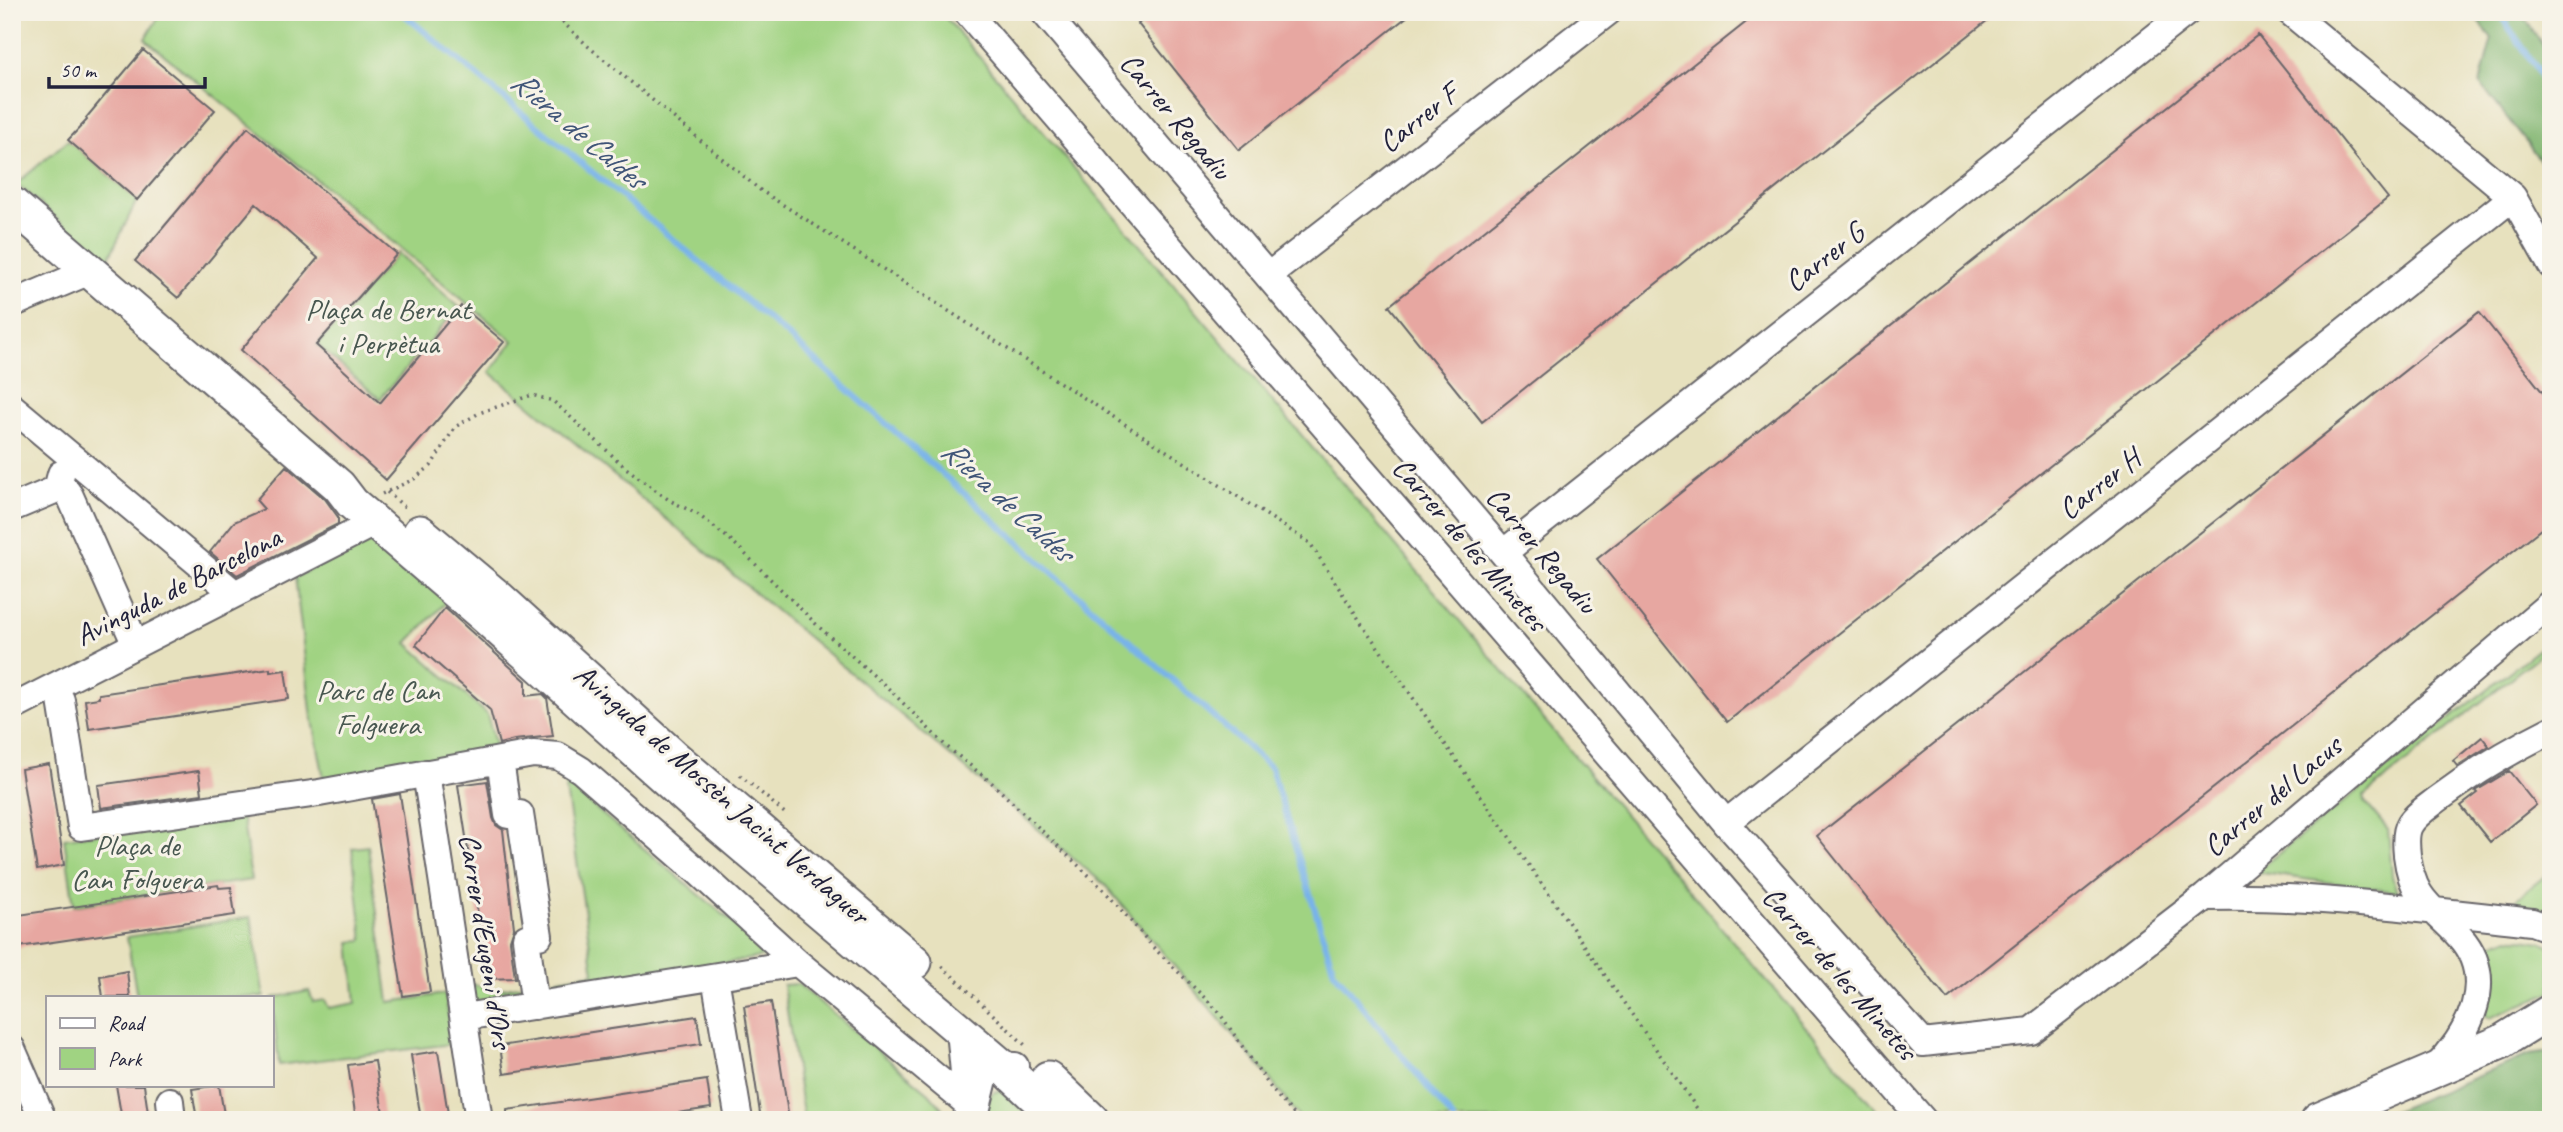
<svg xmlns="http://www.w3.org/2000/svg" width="2563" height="1132" viewBox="0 0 2563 1132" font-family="Caveat,sans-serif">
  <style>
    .green { fill: #a0d382; stroke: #617a5e; stroke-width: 2 }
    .forest { fill: #80b570; stroke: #516c56; stroke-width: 2 }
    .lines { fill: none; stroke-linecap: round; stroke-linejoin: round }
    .stream { stroke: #78b3e9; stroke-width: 6 }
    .building { fill: #e7a7a1 }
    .minor-casing { stroke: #676569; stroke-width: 30 }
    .major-casing { stroke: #676569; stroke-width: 37 }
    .path { stroke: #676569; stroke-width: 3.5; stroke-dasharray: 2 5; stroke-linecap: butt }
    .minor { stroke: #fff; stroke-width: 26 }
    .major { stroke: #fff; stroke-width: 33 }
    .labels { text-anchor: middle; stroke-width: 6; stroke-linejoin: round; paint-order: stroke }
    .street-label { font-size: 30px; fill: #22223b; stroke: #f7f3e8 }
    .park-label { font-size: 30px; fill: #485750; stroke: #f7f3e8 }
    .water-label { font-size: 32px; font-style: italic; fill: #405578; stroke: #f7f3e8 }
  </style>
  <rect width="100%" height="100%" fill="#f7f3e8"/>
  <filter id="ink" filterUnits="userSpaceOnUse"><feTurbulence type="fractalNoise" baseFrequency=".0143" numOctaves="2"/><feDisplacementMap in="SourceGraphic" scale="14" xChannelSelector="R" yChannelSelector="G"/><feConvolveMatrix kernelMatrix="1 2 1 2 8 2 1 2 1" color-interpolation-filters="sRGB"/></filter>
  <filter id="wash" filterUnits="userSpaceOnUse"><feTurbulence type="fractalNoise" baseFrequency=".00686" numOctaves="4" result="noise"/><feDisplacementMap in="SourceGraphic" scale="28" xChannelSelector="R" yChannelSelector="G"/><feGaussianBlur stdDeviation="1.57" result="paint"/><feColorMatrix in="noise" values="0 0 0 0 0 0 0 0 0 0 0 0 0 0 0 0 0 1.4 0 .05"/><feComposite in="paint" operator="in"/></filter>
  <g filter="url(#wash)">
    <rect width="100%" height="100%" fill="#e7e1be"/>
    <path class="green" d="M162 12H941L1885 1120H1301L1263 1070 1105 885 490 372 513 341 145 39Z
      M68 140 137 200 107 262 24 190 15 185Z
      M398 253 459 307 380 399 317 345Z
      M373 538 448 600 407 643 487 714 496 748 553 741 555 746 325 784 311 710 295 577Z
      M2545 644 2548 648 2364 796 2365 802 2388 830 2392 876 2397 892 2255 872Z
      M565 783 772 955 473 1007 467 983 495 990 594 973Z
      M242 813 251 880 74 906 64 838Z
      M368 846 389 1002 445 994 453 1044 279 1065 272 998 309 991 313 1002 325 1000 329 1008 356 1003 350 942 363 940 352 848Z
      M2551 871V910L2509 905Z
      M251 917 264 997H137L127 937Z
      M2509 937 2541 942 2551 947V992L2490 1018 2485 1015 2489 992 2484 960 2492 944Z
      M798 984 929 1093 942 1108 945 1120H804L783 985Z
      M996 1091 1004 1092 1033 1120H984L990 1095Z"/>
    <path class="forest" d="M2470 12H2521L2551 58V174L2480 83 2492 38Z
      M2551 1052V1120H2372L2529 1055Z"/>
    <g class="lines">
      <path class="stream" d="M401 12 786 334 1271 768 1334 971 1454 1120
        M2498 12 2539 71 2551 96"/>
    </g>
    <g id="blocks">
      <path class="building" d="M1152 12H1413L1239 150 1138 24Z
        M1759 12H1998L1482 422 1389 306Z
        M2258 35 2388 198 1727 722 1597 559Z
        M143 50 215 110 137 200 68 140 87 120 86 118Z
        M248 127 397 254 316 345 380 403 461 306 504 342 386 480 241 350 318 258 256 204 178 298 135 261Z
        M2479 312 2551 403V521L1947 999 1817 836Z
        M286 466 325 499 338 517V524L237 575 210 552 234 522 264 509 256 500Z
        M445 608 526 681V696L543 694 547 698 553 736 514 740 499 744 490 710 416 645Z
        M270 669V672L285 670 289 699 89 729 85 700 99 698V694Z
        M2482 737 2489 746 2457 766 2453 761Z
        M49 764 64 865 37 870 21 769Z
        M199 771 202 794 101 808 98 785Z
        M2509 771 2536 805 2490 842 2461 806 2478 793 2476 791Z
        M487 781 493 818 496 825 503 830 514 928 510 940 515 978 488 979 458 785Z
        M400 794 430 992 403 996 372 799Z
        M218 885 219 888 231 887 235 915 12 948V916Z
        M127 971 130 997H103L100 976Z
        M771 1002 789 1120H761L744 1006Z
        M697 1016 701 1044 504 1074 500 1046Z
        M438 1051 449 1120H421L411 1055Z
        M375 1061 384 1120H356L348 1065Z
        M707 1080 711 1108 630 1120H507V1110Z
        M116 1085H144L149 1120H122Z
        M219 1085 225 1120H197L192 1089Z"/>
    </g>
  </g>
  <g filter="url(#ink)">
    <use href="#blocks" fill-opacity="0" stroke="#676569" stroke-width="2"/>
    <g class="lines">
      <defs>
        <path id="minor" d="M967 12 1923 1120
          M1044 12 1503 553 1726 823 1923 1043 2031 1031 2205 897 2551 603
          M2290 12 2513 197 2551 265
          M1268 276 1608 12
          M12 304 90 271
          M12 407 234 593
          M57 489H65L70 496 135 643
          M12 508 57 489 61 474
          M1503 553 2187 12
          M55 686 61 700 81 827 319 793 533 754 558 756 581 770 694 868 798 963 967 1103
          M12 708 374 523
          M500 760 508 815 520 814 539 936 526 938 535 1006
          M426 773 479 1120
          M1726 823 2513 197
          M2205 897C2314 894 2423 910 2532 922L2551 929
          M715 977 739 1120
          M464 1017 798 963
          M960 1030 968 1115
          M12 1049 43 1120
          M2435 1069C2469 1034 2498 980 2460 937 2432 906 2413 902 2407 855 2406 846 2405 832 2410 824 2416 814 2429 806 2438 799 2474 772 2511 750 2551 730
          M170 1101 172 1120
          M974 1120 985 1075 992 1065 1015 1066"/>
        <path id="major" d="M12 204 339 486 352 503 483 615 705 814 1001 1065 1060 1120
          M420 532 500 599 672 755 915 962
          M1048 1078 1092 1120
          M2318 1120 2501 1042 2551 1011"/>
      </defs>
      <use href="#minor" class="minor-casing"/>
      <use href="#major" class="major-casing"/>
      <path class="path" d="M552 12 589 47 760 190 1310 543 1362 624 1705 1120
        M387 492 407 509
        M382 494 414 479 431 466 455 427 479 413 532 395 553 401 626 468 669 500 697 514 732 541 819 627 889 689 946 746 992 783 1104 890 1153 947 1218 1011 1273 1091 1299 1120
        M740 775 787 815
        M942 966 1025 1045
        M2476 1120 2551 1112"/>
      <use href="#minor" class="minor"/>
      <use href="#major" class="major"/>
    </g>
  </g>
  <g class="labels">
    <g class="street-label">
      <text transform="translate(1176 116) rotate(50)" y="10">Carrer Regadiu</text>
      <text transform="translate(1418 118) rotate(-38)" y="10">Carrer F</text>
      <text transform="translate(1824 257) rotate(-38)" y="10">Carrer G</text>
      <text transform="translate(2099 484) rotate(-38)" y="10">Carrer H</text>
      <text transform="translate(1470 544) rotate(49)" y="10">Carrer de les Minetes</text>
      <text transform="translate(1542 550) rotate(50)" y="10">Carrer Regadiu</text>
      <text transform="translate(178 586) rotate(-27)" y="10">Avinguda de Barcelona</text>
      <text transform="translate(722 794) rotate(41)" y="10">Avinguda de Mossèn Jacint Verdaguer</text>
      <text transform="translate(2272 796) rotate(-40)" y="10">Carrer del Lacus</text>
      <text transform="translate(486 941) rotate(81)" y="10">Carrer d'Eugeni d'Ors</text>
      <text transform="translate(1840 973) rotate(49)" y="10">Carrer de les Minetes</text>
    </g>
    <g class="park-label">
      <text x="388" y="319">Plaça de Bernat<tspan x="388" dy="34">i Perpètua</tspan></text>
      <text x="378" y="700">Parc de Can<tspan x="378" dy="34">Folguera</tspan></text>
      <text x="137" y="855">Plaça de<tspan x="137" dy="34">Can Folguera</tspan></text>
    </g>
    <g class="water-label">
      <text transform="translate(579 129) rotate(40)" y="11">Riera de Caldes</text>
      <text transform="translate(1008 500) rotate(42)" y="11">Riera de Caldes</text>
    </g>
  </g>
  <rect width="2563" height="1132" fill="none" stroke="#f7f3e8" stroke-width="42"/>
  <rect x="46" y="996" width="228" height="91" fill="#f7f3e8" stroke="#a29fa3" stroke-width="2"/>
  <rect x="60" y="1018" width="35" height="10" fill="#ffffff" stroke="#a29fa3" stroke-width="2"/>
  <text x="108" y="1030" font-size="21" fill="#22223b">Road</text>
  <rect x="60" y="1048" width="35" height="21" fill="#a0d382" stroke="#a29fa3" stroke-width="2"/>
  <text x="108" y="1066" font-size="21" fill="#22223b">Park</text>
  <path d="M49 77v10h156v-10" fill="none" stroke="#22223b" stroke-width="3.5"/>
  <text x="60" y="77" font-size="21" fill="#22223b" stroke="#f7f3e8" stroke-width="5" paint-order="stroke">50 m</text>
</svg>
